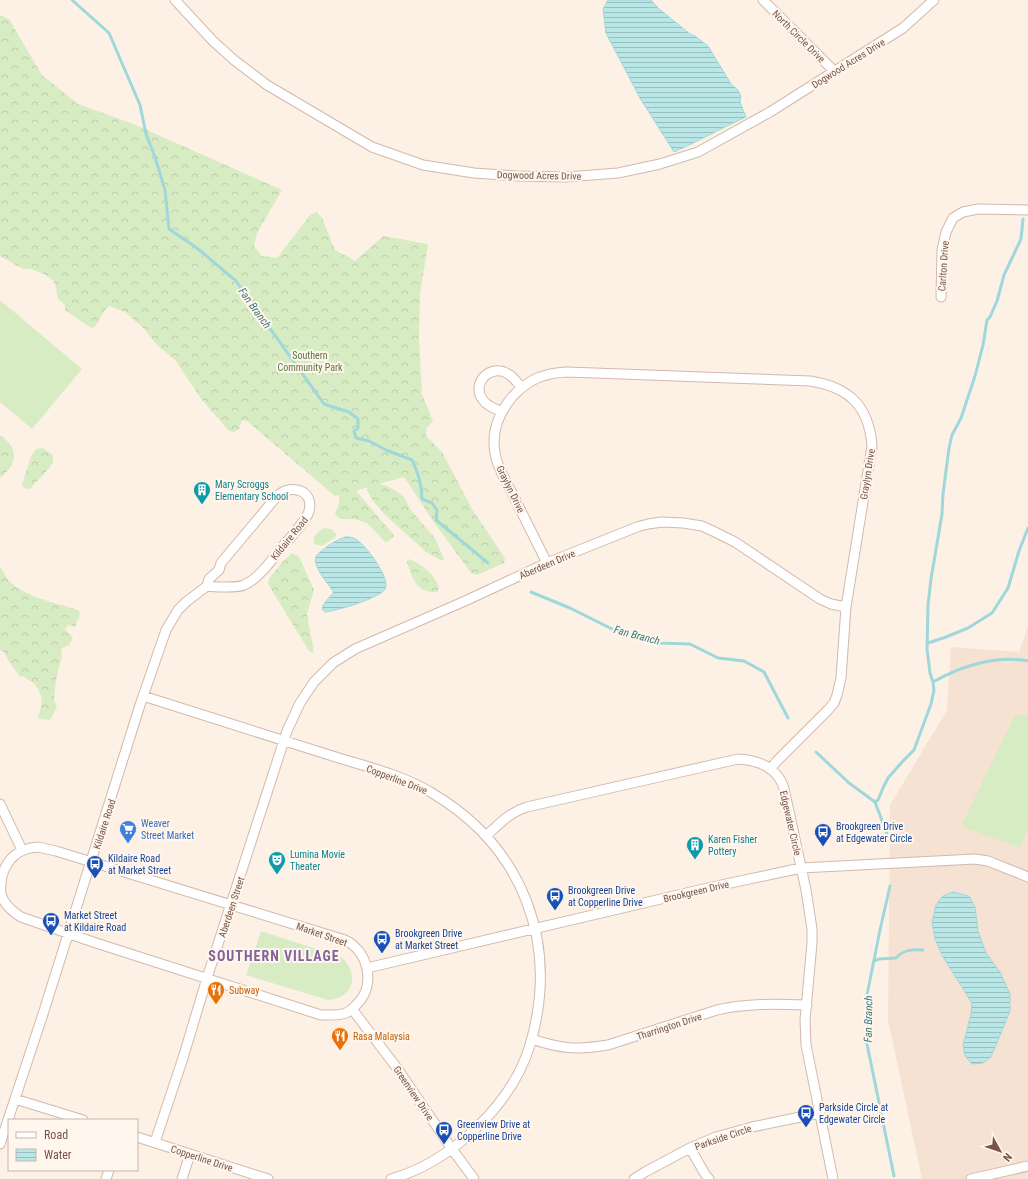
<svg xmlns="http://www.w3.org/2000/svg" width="1028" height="1179" viewBox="0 0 1028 1179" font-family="'Roboto Condensed',sans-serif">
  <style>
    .residential { fill: #f5e2d3 }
    .grass { fill: #d8ecc3 }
    .forest { fill: url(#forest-crowns) }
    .water { fill: url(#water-rules); stroke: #9ed8da }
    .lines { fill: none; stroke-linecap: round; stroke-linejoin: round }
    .stream { stroke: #9ed8da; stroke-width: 3 }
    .minor-casing { stroke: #d2b9ad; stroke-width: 11 }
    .minor { stroke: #fff; stroke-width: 9 }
    .labels { text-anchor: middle; stroke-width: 4; stroke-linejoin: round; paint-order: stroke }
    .street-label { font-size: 10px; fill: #785449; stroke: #fff6ed }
    .park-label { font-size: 10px; fill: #56783d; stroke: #fff6ed }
    .culture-label { font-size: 10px; fill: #0d838f; stroke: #fff6ed; text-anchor: start }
    .shop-label { font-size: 10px; fill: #366cbe; stroke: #fff6ed; text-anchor: start }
    .transit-label { font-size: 10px; fill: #164399; stroke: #fff6ed; text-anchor: start }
    .food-label { font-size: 10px; fill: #c56008; stroke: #fff6ed; text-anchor: start }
    .water-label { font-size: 11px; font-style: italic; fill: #3c7b7e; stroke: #fff6ed }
    .district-label { font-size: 14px; font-weight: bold; letter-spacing: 1px; fill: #82649b; stroke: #fff6ed }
  </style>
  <defs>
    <pattern id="forest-crowns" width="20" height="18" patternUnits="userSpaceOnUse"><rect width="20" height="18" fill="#d8ecc3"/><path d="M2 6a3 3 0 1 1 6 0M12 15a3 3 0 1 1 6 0" fill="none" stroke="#bdcca9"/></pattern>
    <pattern id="water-rules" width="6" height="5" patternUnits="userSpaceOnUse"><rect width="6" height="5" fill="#b9e7e8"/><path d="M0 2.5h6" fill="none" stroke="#9bbebe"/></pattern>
  </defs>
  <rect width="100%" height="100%" fill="#fdf1e5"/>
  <path class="residential" d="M1028 626V1179H922L888 1020 890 805 947 710 951 647 1019 652Z"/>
  <path class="grass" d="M0 300 82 369 32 429 0 402Z
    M324 528 332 529 337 535 334 538 322 546 314 544C312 536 318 532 324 528Z
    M1028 714V828L1020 848 961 826 1015 715Z
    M261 931 341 957C360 973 354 998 328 1000L246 975Z"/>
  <path class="forest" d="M0 15 9 19 42 75 78 104 131 123 282 190 257 233 254 246 262 256 277 258 311 214 317 212 322 218 335 250 355 261 383 236 428 244 420 294 419 338 422 394 433 421 427 428 426 436 442 452 472 509 505 558 504 563 477 575 471 573 433 521 404 477 379 484 387 486 398 492 405 498 410 509 435 538 444 559 442 561 426 552 384 514 371 498 367 489 368 487 356 491 393 534 394 537 389 541 385 542 367 523 354 519H340L335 514 339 503V495L335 496 247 421 242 420 239 429 234 432 229 431 202 400 175 360 157 345 144 329 125 312 109 306C101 313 101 320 93 328L88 326 65 310V305L58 299 57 295 56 287 53 280 44 274 31 269H23L0 256Z
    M0 435C19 448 18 464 0 478Z
    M43 448 53 455V462L50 467 30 489 24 488 22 484 31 456 36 449Z
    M291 554 297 555 300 559 314 590 307 614 314 653 309 651 268 584 270 577 286 558Z
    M409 559C422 564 434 574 439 587L437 592C416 593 413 579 407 562Z
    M0 566C3 571 5 576 8 580 26 598 54 602 78 610L80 613 79 618 76 622V627L68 625 65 629 73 638 69 645 61 649 62 656 56 680 54 699 57 707 50 720 40 719 38 716C43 706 43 695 36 686 33 682 27 679 23 676L20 677 8 660 4 652 0 650Z"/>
  <path class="water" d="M608 0H651L658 8 690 34 695 36 708 46 731 84 738 90 741 96 740 102 746 117C721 128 699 141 674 152L640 98 606 33 603 9Z
    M345 537C350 537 353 537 357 540 366 546 391 578 385 589 380 598 336 611 325 612L322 609C323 603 329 598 333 593V591C328 583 310 564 317 555 318 553 322 551 324 549 330 544 337 540 345 537Z
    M953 892 969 896 975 907 978 931 986 953 1000 972 1010 994V1011L991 1057 983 1063 972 1064 965 1056 963 1045 971 1014 972 1003 943 957 935 939 932 922 936 905 943 896Z"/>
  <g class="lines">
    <path class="stream" d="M72 0 109 33 140 105 146 134 155 157 165 190 169 229 197 248 236 281 324 404 349 412 358 419V428L354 431 356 438 369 441 386 450 412 460C418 473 422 484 422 499L432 503 437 510 436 520 488 563
      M531 592 570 608 614 630 659 643 690 644 718 658 744 661 764 672 788 718
      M928 643 946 637 968 628 992 613 1008 588 1019 551 1028 528
      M933 682C961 666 996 655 1028 661
      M816 752 849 783 875 802 887 834
      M875 802 878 800 883 788 888 778 903 761 914 750 931 704 934 690 933 682 930 673 927 649 928 605 931 579 942 514 943 494 949 448 952 435 961 418 975 376 983 345 987 320 990 317 997 301 1004 275 1021 239 1023 219
      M890 886 880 930 866 1000 870 1013 866 1039 894 1176
      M874 961 879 959 896 958C903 950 912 949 923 950"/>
    <defs>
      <path id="minor" d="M175 0 213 41 234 60 267 85 372 147 423 165 474 173 518 176 566 177 618 173 660 164 698 152 770 112 903 28 934 0
        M763 0 834 71
        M941 297 942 250 946 232 953 218 963 212 978 209 1028 210
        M501 411C495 409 487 406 483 400 470 383 491 363 508 374 514 377 517 383 521 387
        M547 563C537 543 527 523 517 503 511 490 503 478 498 464 489 439 496 416 513 396 529 379 544 373 567 372L810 381C849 387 869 406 872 446L846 607 841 678 837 695 834 703 828 710 777 761 770 769
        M143 696C203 715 263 734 323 753 359 765 399 773 432 793 523 847 560 943 530 1045 512 1105 451 1162 391 1179
        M0 804 22 850
        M486 836C499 824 510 812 527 807L738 759C754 760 770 764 779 778 782 782 784 788 785 793L806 890 812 929V943L805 1020 806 1045 833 1179
        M38 847 56 851 345 940C368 951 376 984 358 1003 354 1007 351 1011 346 1013 338 1016 329 1015 321 1015L96 943 21 917C13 912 4 905 1 894 0 888 1 882 2 876 7 858 20 848 38 847Z
        M367 968 712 887 801 868 975 859 988 861 1028 877
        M352 1009 397 1068 452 1149 474 1179
        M532 1039C561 1049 577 1050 608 1045L717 1010C747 1003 776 1004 807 1005
        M15 1099 83 1120
        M137 1137 268 1179
        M155 1142 183 1058 207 978 287 731 300 703 314 682 333 663 355 649 465 601 547 563 637 527 648 524 662 522 683 523 702 526 717 533 735 542 820 599 831 604 846 607
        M0 1144 43 1014 140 705 166 630 178 610 186 602 207 586 209 579 219 570 221 563 278 495C295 482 316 493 308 514 301 526 292 536 283 546 273 558 259 579 244 585 238 588 214 587 207 586
        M690 1148 705 1174 709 1179
        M106 1179 109 1170
        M182 1179 190 1154
        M634 1179 645 1172 690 1148 716 1137 752 1127 820 1113
        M971 1179 1028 1166"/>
    </defs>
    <use href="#minor" class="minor-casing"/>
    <use href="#minor" class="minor"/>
  </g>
  <defs>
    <symbol id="building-pin" viewBox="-11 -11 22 30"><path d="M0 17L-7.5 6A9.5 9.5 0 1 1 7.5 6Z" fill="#0f9aa8" stroke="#fff6ed"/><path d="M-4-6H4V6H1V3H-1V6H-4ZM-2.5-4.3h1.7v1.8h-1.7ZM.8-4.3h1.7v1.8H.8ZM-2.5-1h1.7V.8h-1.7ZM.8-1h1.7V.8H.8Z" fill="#fff"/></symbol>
    <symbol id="supermarket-pin" viewBox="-11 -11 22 30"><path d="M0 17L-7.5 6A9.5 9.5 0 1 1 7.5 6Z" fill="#3f7fe0" stroke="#fff6ed"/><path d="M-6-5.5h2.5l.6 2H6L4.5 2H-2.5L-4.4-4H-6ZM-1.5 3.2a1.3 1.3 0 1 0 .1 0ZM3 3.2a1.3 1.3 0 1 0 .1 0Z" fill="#fff"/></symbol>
    <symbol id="bus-pin" viewBox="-11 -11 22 30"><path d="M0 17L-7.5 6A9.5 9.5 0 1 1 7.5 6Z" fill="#1a4fb4" stroke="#fff6ed"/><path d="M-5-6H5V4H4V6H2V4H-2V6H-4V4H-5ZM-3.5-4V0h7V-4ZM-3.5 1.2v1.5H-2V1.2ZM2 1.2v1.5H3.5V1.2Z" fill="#fff"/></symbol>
    <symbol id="theatre-pin" viewBox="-11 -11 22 30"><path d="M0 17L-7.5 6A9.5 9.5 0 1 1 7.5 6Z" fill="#0f9aa8" stroke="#fff6ed"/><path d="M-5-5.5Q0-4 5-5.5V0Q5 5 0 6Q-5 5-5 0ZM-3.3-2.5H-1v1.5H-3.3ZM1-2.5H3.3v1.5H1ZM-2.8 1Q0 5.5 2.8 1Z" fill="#fff"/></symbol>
    <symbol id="restaurant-pin" viewBox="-11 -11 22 30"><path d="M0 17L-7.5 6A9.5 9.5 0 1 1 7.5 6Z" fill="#e8710a" stroke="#fff6ed"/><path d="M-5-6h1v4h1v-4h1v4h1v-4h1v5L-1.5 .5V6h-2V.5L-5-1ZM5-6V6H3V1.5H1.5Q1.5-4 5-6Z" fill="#fff"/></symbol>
  </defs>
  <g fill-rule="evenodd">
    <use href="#building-pin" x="192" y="480" width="20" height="27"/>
    <use href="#supermarket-pin" x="118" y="819" width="20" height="27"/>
    <use href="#bus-pin" x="813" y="822" width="20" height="27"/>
    <use href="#building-pin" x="685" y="835" width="20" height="27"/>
    <use href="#theatre-pin" x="267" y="850" width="20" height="27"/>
    <use href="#bus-pin" x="85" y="854" width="20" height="27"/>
    <use href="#bus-pin" x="545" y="886" width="20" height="27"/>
    <use href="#bus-pin" x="41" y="911" width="20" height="27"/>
    <use href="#bus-pin" x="372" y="929" width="20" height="27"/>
    <use href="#restaurant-pin" x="206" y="980" width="20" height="27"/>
    <use href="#restaurant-pin" x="330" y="1026" width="20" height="27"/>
    <use href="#bus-pin" x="796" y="1103" width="20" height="27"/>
    <use href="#bus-pin" x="434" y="1120" width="20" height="27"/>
  </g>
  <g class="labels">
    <g class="street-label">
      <text transform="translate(799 36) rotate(45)" y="4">North Circle Drive</text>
      <text transform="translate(848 63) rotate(-32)" y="4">Dogwood Acres Drive</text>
      <text transform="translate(539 175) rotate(1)" y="4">Dogwood Acres Drive</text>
      <text transform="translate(943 266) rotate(-86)" y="4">Carlton Drive</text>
      <text transform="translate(867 474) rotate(-81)" y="4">Graylyn Drive</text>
      <text transform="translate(511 489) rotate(64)" y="4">Graylyn Drive</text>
      <text transform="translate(289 538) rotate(-51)" y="4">Kildaire Road</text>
      <text transform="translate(547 564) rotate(-23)" y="4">Aberdeen Drive</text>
      <text transform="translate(397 779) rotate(21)" y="4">Copperline Drive</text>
      <text transform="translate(791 823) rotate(77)" y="4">Edgewater Circle</text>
      <text transform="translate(104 824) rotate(-72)" y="4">Kildaire Road</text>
      <text transform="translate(696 891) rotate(-13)" y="4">Brookgreen Drive</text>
      <text transform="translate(231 907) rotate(-72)" y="4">Aberdeen Street</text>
      <text transform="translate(322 934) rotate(19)" y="4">Market Street</text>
      <text transform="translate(669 1026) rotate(-18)" y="4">Tharrington Drive</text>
      <text transform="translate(414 1093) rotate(56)" y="4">Greenview Drive</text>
      <text transform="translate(723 1137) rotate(-19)" y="4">Parkside Circle</text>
      <text transform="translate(202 1158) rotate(18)" y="4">Copperline Drive</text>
    </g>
    <g class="park-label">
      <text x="310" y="359">Southern<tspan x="310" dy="12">Community Park</tspan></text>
    </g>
    <g class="culture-label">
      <text x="215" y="488">Mary Scroggs<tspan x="215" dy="12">Elementary School</tspan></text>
      <text x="708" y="843">Karen Fisher<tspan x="708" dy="12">Pottery</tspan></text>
      <text x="290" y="858">Lumina Movie<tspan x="290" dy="12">Theater</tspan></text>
    </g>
    <g class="shop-label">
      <text x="141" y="827">Weaver<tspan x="141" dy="12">Street Market</tspan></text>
    </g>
    <g class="transit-label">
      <text x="836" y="830">Brookgreen Drive<tspan x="836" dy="12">at Edgewater Circle</tspan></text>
      <text x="108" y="862">Kildaire Road<tspan x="108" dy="12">at Market Street</tspan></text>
      <text x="568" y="894">Brookgreen Drive<tspan x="568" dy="12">at Copperline Drive</tspan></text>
      <text x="64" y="919">Market Street<tspan x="64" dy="12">at Kildaire Road</tspan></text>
      <text x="395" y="937">Brookgreen Drive<tspan x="395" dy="12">at Market Street</tspan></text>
      <text x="819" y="1111">Parkside Circle at<tspan x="819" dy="12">Edgewater Circle</tspan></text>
      <text x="457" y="1128">Greenview Drive at<tspan x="457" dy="12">Copperline Drive</tspan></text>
    </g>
    <g class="food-label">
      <text x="229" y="994">Subway</text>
      <text x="353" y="1040">Rasa Malaysia</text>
    </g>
    <g class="water-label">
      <text transform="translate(255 308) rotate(54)" y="4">Fan Branch</text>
      <text transform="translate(637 635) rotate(15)" y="4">Fan Branch</text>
      <text transform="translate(868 1019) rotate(-89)" y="4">Fan Branch</text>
    </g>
    <g class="district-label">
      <text x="274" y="961">SOUTHERN VILLAGE</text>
    </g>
  </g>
  <rect x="8" y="1119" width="130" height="52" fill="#fff6ed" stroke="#c9b5ab"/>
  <rect x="16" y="1132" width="20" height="6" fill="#ffffff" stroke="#c9b5ab"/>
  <text x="44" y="1139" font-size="12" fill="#785449">Road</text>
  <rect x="16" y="1149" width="20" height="12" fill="url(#water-rules)" stroke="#c9b5ab"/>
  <text x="44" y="1159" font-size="12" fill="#785449">Water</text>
  <g transform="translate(1000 1151) rotate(130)" stroke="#fff6ed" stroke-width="3" paint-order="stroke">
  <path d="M0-3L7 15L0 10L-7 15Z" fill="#785449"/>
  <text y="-6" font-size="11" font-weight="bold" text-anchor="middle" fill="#785449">N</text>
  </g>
</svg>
